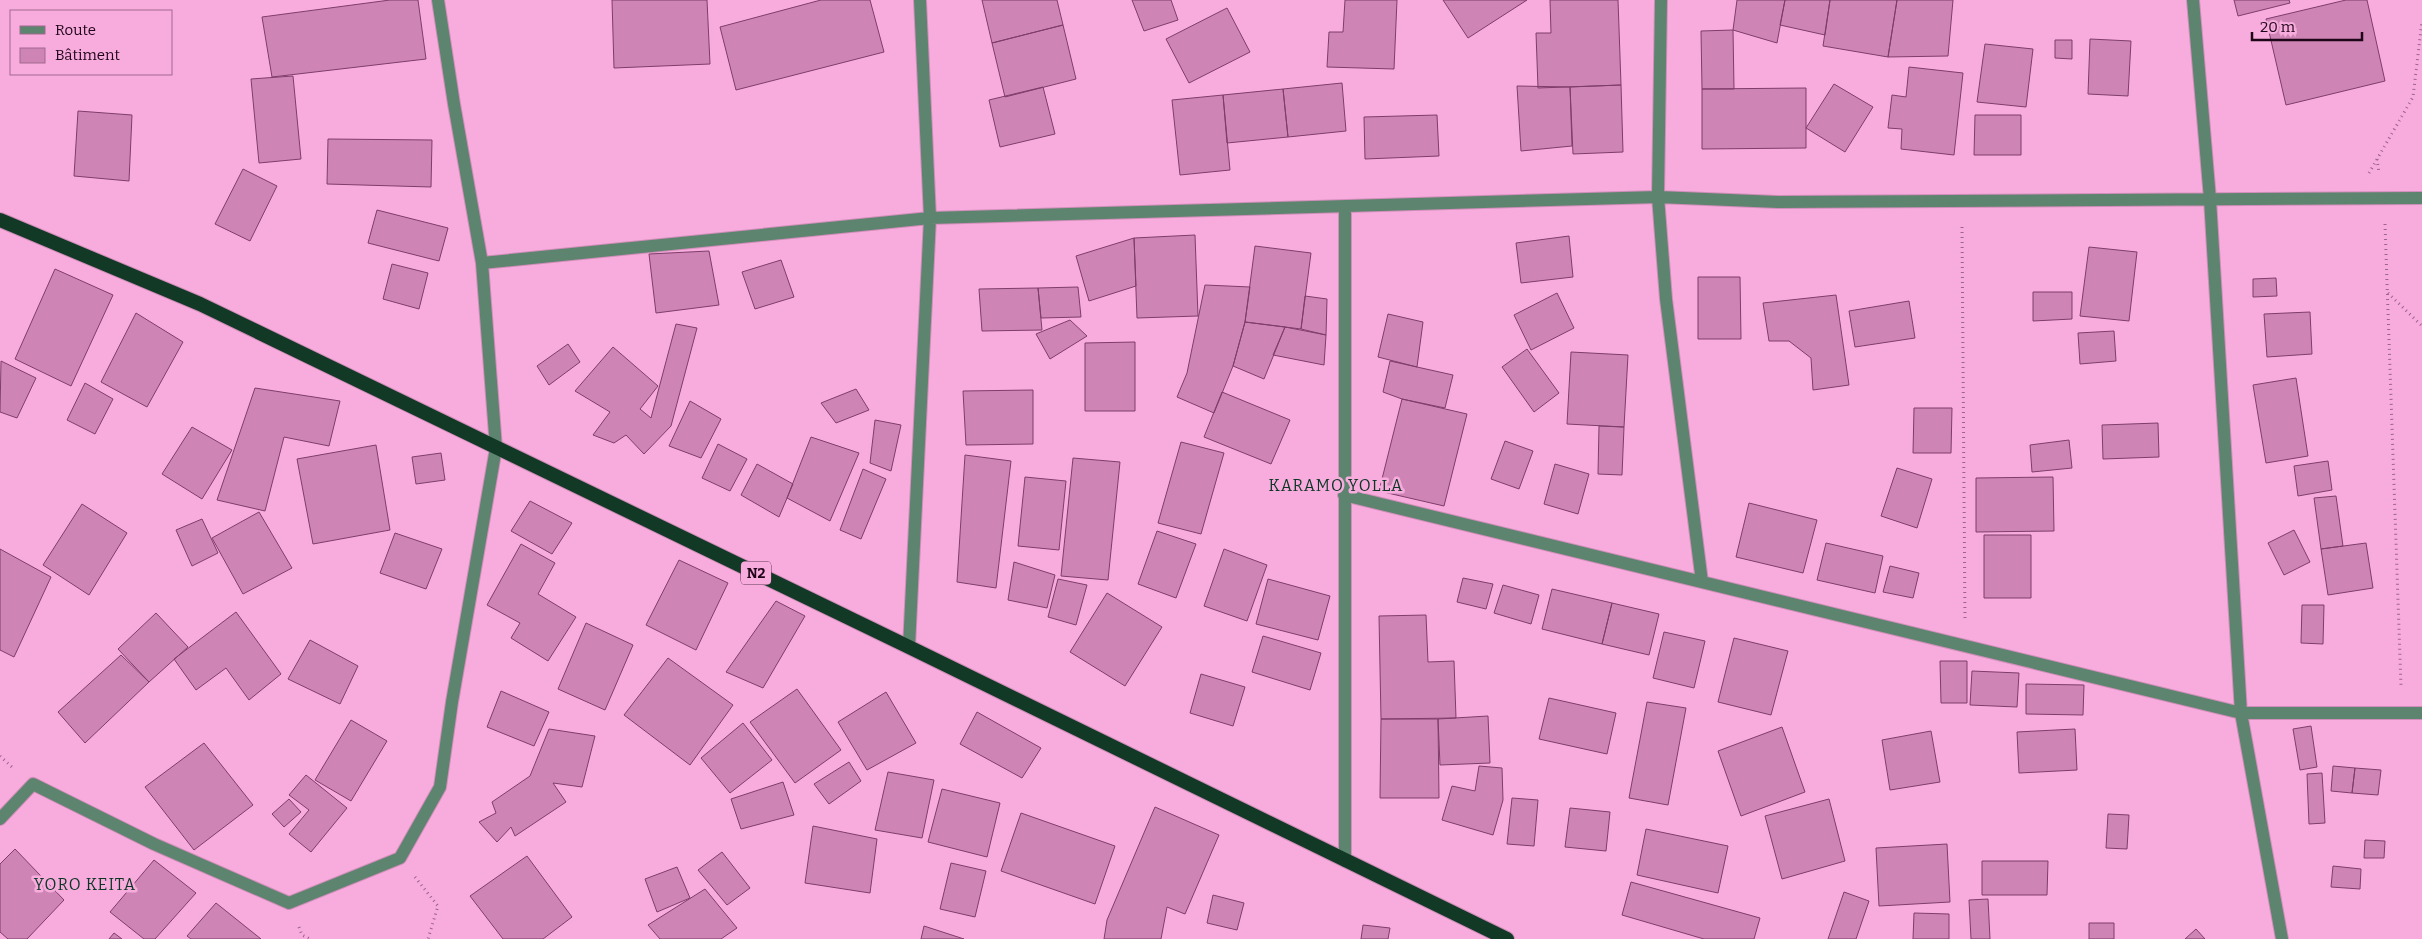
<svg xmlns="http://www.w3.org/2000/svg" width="2422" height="939" viewBox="0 0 2422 939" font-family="Bitter,serif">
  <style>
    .building { fill: #ce85b6; stroke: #7f3d6b }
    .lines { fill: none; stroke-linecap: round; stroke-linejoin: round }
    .minor-casing { stroke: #d18eba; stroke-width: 14 }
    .trunk-casing { stroke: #d18eba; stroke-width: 16 }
    .path { stroke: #9b6589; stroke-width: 3; stroke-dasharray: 1 4; stroke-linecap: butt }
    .minor { stroke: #5d846e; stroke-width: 12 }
    .trunk { stroke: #123826; stroke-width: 14 }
    .labels { text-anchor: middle; stroke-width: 5; stroke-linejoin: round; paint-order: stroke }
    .shield { fill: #f8acde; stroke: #603753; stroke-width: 1 }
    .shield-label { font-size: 14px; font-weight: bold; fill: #1f0518 }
    .neighbourhood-label { font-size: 16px; letter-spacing: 1px; fill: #0a3623; stroke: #f8acde }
  </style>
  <rect width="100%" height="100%" fill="#f8acde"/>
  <path class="building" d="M390 0H418L426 59 272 77 262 17Z
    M612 0H707L710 64 614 68Z
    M821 0H870L884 52 736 90 720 27Z
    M982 0H1057L1063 25 992 43Z
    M1132 0H1171L1178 20 1144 31Z
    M1345 0H1397L1394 69 1327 67 1329 32H1343Z
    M1443 0H1527L1468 38Z
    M1550 0H1618L1621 85 1538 88 1536 33H1551Z
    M1737 0H1785L1777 43 1733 30Z
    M1785 0H1830L1825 35 1780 25Z
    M1830 0H1897L1888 57 1823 46Z
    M1897 0H1953L1948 56 1888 57Z
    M2234 0H2289L2290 3 2238 16Z
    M2346 0H2367L2385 81 2286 105 2266 19Z
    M1227 8 1250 52 1189 83 1166 39Z
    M1063 25 1076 79 1005 97 992 43Z
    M1733 30 1734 89H1702L1701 31Z
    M2090 39 2131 41 2128 96 2088 94Z
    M2055 40H2072V59L2055 58Z
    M1985 44 2033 49 2026 107 1977 102Z
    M1909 67 1963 73 1954 155 1901 149 1902 129 1888 128 1892 95 1906 97Z
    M293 76 301 159 259 163 251 79Z
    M1342 83 1346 131 1288 137 1283 89Z
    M1834 84 1873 107 1845 152 1806 128Z
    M1621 85 1623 152 1573 154 1570 87Z
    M1517 86 1570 87 1572 146 1521 151Z
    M1043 87 1055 134 1000 147 989 100Z
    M1806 88V148L1702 149V89Z
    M1283 89 1288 137 1227 143 1223 95Z
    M1223 95 1230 170 1180 175 1172 100Z
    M78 111 132 115 129 181 74 176Z
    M1437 115 1439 156 1365 159 1364 117Z
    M1975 115H2021V155H1974Z
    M328 139 432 140 431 187 327 184Z
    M243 169 277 186 250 241 215 224Z
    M377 210 448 228 439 261 368 243Z
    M1195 235 1198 316 1137 318 1134 238Z
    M1569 236 1573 277 1521 283 1516 243Z
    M1134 238 1136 286 1089 301 1076 256Z
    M1255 246 1311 253 1301 329 1245 322Z
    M2089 247 2137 252 2129 321 2080 316Z
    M709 251 719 305 656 313 649 254Z
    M781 260 794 297 755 309 742 272Z
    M392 264 428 273 419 309 383 299Z
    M55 269 113 295 71 386 15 359Z
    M1698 277H1740L1741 339H1698Z
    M2276 278 2277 296 2253 297V279Z
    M1205 285 1250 287 1245 322 1233 366 1214 413 1177 397 1187 373Z
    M1078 287 1081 317 1041 318 1038 288Z
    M1038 288 1042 330 982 331 979 289Z
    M2033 292H2072V319L2033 321Z
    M1557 293 1574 328 1531 350 1514 315Z
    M1836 295 1849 385 1813 390 1811 358 1789 341H1769L1763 303Z
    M1305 296 1327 299 1326 335 1301 329Z
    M1909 301 1915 338 1855 347 1849 311Z
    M2310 312 2312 354 2267 357 2264 314Z
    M136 313 183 342 147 407 101 382Z
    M1388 314 1423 322 1417 367 1378 357Z
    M1070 320 1087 336 1050 359 1036 334Z
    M1245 322 1285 327 1264 379 1233 366Z
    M676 324 697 328 671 426 644 454 626 435 614 443 593 435 610 412 575 391 613 347 658 386 640 409 651 418Z
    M1285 327 1326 335 1324 365 1273 355Z
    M2114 331 2116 361 2080 364 2078 333Z
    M1135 342V411H1085V343Z
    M568 344 580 362 549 385 537 366Z
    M1527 349 1559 393 1534 412 1502 367Z
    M1571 352 1628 355 1624 427 1567 424Z
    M1 361 36 378 17 418 0 412Z
    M1390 361 1453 375 1445 408 1402 399 1383 392Z
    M2296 378 2308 456 2266 463 2253 385Z
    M85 383 113 399 95 434 67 420Z
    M255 388 340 401 329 446 284 437 265 511 217 500Z
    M856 389 869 410 836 423 821 403Z
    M1033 390V444L966 445 963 391Z
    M1222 392 1290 420 1271 464 1204 437Z
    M1402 399 1467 414 1444 506 1379 491Z
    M690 401 721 419 701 458 669 446Z
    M1914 408H1952L1951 453H1913Z
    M875 420 901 425 891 471 870 463Z
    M2158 423 2159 457 2103 459 2102 425Z
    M1599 426 1624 427 1622 475 1598 474Z
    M192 427 232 450 202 499 162 474Z
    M811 437 859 453 830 521 787 498Z
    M2069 440 2072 468 2032 472 2030 445Z
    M1505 441 1533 451 1519 489 1491 479Z
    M1181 442 1224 453 1201 534 1158 523Z
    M718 444 747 459 730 491 702 478Z
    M376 445 390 530 313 544 297 459Z
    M441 453 445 480 416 484 412 457Z
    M965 455 1011 461 996 588 957 582Z
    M1073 458 1120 462 1108 580 1061 576Z
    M2328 461 2332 490 2298 496 2294 466Z
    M757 464 793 484 779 517 741 495Z
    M1555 464 1589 474 1578 514 1544 504Z
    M1897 468 1932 479 1917 528 1881 516Z
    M863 469 886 479 861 539 840 530Z
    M1025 477 1066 481 1059 550 1018 546Z
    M2053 477 2054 531 1976 532V478Z
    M2336 496 2343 546 2321 549 2314 498Z
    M530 501 572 523 552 554 511 531Z
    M1749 503 1817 520 1803 573 1736 557Z
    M82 504 127 533 89 595 43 565Z
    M259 512 292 568 243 594 212 538Z
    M202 519 218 553 192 566 176 530Z
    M2294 530 2310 562 2284 575 2268 543Z
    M1157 531 1196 544 1176 598 1138 584Z
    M395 533 442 549 426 589 380 573Z
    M1984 535H2031V598H1984Z
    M1826 543 1883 556 1875 593 1817 580Z
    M2366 543 2373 588 2328 595 2321 549Z
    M521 544 555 563 538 594 576 617 548 661 511 638 520 623 487 605Z
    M0 549 51 577 14 657 0 650Z
    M1224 549 1267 565 1247 621 1204 606Z
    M679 560 728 583 696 650 646 625Z
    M1014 562 1055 575 1047 608 1008 600Z
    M1890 566 1919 573 1913 598 1883 592Z
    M1463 578 1493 584 1486 609 1457 602Z
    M1058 579 1087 585 1076 625 1048 617Z
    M1268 579 1330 596 1318 640 1256 624Z
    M1503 585 1539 595 1531 624 1494 613Z
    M1552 589 1612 603 1602 644 1542 629Z
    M1107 593 1162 627 1125 686 1070 652Z
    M776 601 805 616 763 688 726 672Z
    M1612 603 1659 614 1649 655 1602 644Z
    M2302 605H2324L2323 644 2301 643Z
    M236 612 281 674 249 700 226 668 196 690 174 659Z
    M156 613 188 647 149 682 118 649Z
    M1426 615 1428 662 1454 661 1456 718 1381 719 1379 616Z
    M586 623 633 645 605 710 558 689Z
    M1664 632 1705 641 1694 688 1653 678Z
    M1263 636 1321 653 1310 690 1252 672Z
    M1734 638 1788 651 1771 715 1718 702Z
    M310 640 358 666 340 704 288 679Z
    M121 655 149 682 85 743 58 712Z
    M668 658 733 705 690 765 624 715Z
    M1940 661H1967V703H1941Z
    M1972 671 2019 673 2017 707 1970 705Z
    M1201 674 1245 687 1233 726 1190 713Z
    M2026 684 2084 685 2083 715 2026 714Z
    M797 689 841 750 795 783 750 722Z
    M501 691 549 712 534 746 487 727Z
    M886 692 916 743 867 770 838 722Z
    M1549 698 1616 713 1607 754 1539 739Z
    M1647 702 1686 708 1668 805 1629 798Z
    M977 712 1041 748 1022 778 960 744Z
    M1488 716 1490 763 1440 765 1438 719Z
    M1381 719H1438L1439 798H1380Z
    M351 720 387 741 351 801 315 780Z
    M743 723 772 760 730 793 701 758Z
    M2311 726 2317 767 2300 770 2293 729Z
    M1782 727 1805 792 1741 816 1718 751Z
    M549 729 595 736 582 787 553 783 566 802 515 836 511 827 497 842 479 822 496 813 492 802 530 776Z
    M2075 729 2077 770 2019 773 2017 732Z
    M1931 731 1940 782 1890 790 1882 740Z
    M204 743 253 805 194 850 145 787Z
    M849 762 861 781 829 804 814 784Z
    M1479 766 1502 768 1503 800 1493 835 1442 820 1452 786 1475 791Z
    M2333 766 2355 768 2352 793 2331 791Z
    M2355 768 2381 770 2378 795 2352 793Z
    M888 772 934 780 922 838 875 830Z
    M2322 773 2325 823 2309 824 2307 774Z
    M306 775 347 808 311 852 289 834 309 810 289 795Z
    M783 782 794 815 741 829 731 799Z
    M942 789 1000 803 987 857 928 842Z
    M1512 798 1538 800 1534 846 1507 844Z
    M289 799 301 812 284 827 272 814Z
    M1829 799 1845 861 1782 879 1765 816Z
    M1155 807 1219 835 1185 914 1167 907 1161 939H1104L1107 920Z
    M1570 808 1610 812 1606 851 1565 847Z
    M1021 813 1115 846 1095 904 1001 871Z
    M2108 814 2129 815 2127 849 2106 848Z
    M813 826 877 839 870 893 805 883Z
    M1646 829 1728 846 1718 893 1637 875Z
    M2365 840 2385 841 2384 858H2364Z
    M1947 844 1950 902 1879 906 1876 848Z
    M15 849 64 900 27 939H8L0 932V864Z
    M722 852 750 888 727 905 698 870Z
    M527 856 572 917 543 939H503L470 896Z
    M154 860 196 893 155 939H144L110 912Z
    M1982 861H2048L2047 895H1982Z
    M951 863 986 871 975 917 940 909Z
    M2333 866 2361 869 2360 889 2331 887Z
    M677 867 690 898 657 912 645 879Z
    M1631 882 1760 918 1754 939H1704L1622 915Z
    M705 889 737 928 721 939H660L648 925Z
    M1844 892 1869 901 1856 939H1828Z
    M1213 895 1244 903 1237 930 1207 923Z
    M1988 899 1990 939H1971L1969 900Z
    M216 903 261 939H191L187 936Z
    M1914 913 1949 914V939H1913Z
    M2089 923H2114V939H2089Z
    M1363 925 1390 928 1388 939H1361Z
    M924 926 964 939H921Z
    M2196 929 2205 939H2185Z
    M114 933 122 939H109Z"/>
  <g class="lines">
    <defs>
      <path id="minor" d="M1661 0 1658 197 1666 299 1702 582
        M2193 0 2210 199 2241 713 2282 939
        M482 263 930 218 1658 197 1778 202 2422 198
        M1344 495 2241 713H2422
        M909 647 930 218 920 0
        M0 819 33 784 154 844 289 903 400 858 440 787 452 702 496 448 482 263 454 104 438 0
        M1345 861V207"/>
      <path id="trunk" d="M0 220 200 304 909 647 1507 939"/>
    </defs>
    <use href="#minor" class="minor-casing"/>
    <use href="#trunk" class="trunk-casing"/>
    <path class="path" d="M2377 159 2379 173
      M2369 173 2413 97 2422 21
      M2385 224 2401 687
      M1962 227 1965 621
      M2388 293 2422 326
      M0 756 13 768
      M415 877 438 906 428 939
      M299 927 302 935 310 939"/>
    <use href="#minor" class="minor"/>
    <use href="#trunk" class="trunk"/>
  </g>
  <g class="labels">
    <rect class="shield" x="741" y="561.5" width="30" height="23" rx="4"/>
    <g class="shield-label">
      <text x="756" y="578">N2</text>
    </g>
    <g class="neighbourhood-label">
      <text x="1336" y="491">KARAMO YOLLA</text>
      <text x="85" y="890">YORO KEITA</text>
    </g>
  </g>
  <rect x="10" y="10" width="162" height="65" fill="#f8acde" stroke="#a1698f"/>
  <rect x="20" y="26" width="25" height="8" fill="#5d846e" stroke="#a1698f"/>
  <text x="55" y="35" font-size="15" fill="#1f0518">Route</text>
  <rect x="20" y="48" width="25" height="15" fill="#ce85b6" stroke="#a1698f"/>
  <text x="55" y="60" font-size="15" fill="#1f0518">Bâtiment</text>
  <path d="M2252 32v8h110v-8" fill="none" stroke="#1f0518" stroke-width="2.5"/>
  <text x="2260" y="32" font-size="15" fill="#1f0518" stroke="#f8acde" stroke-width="4" paint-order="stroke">20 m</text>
</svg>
